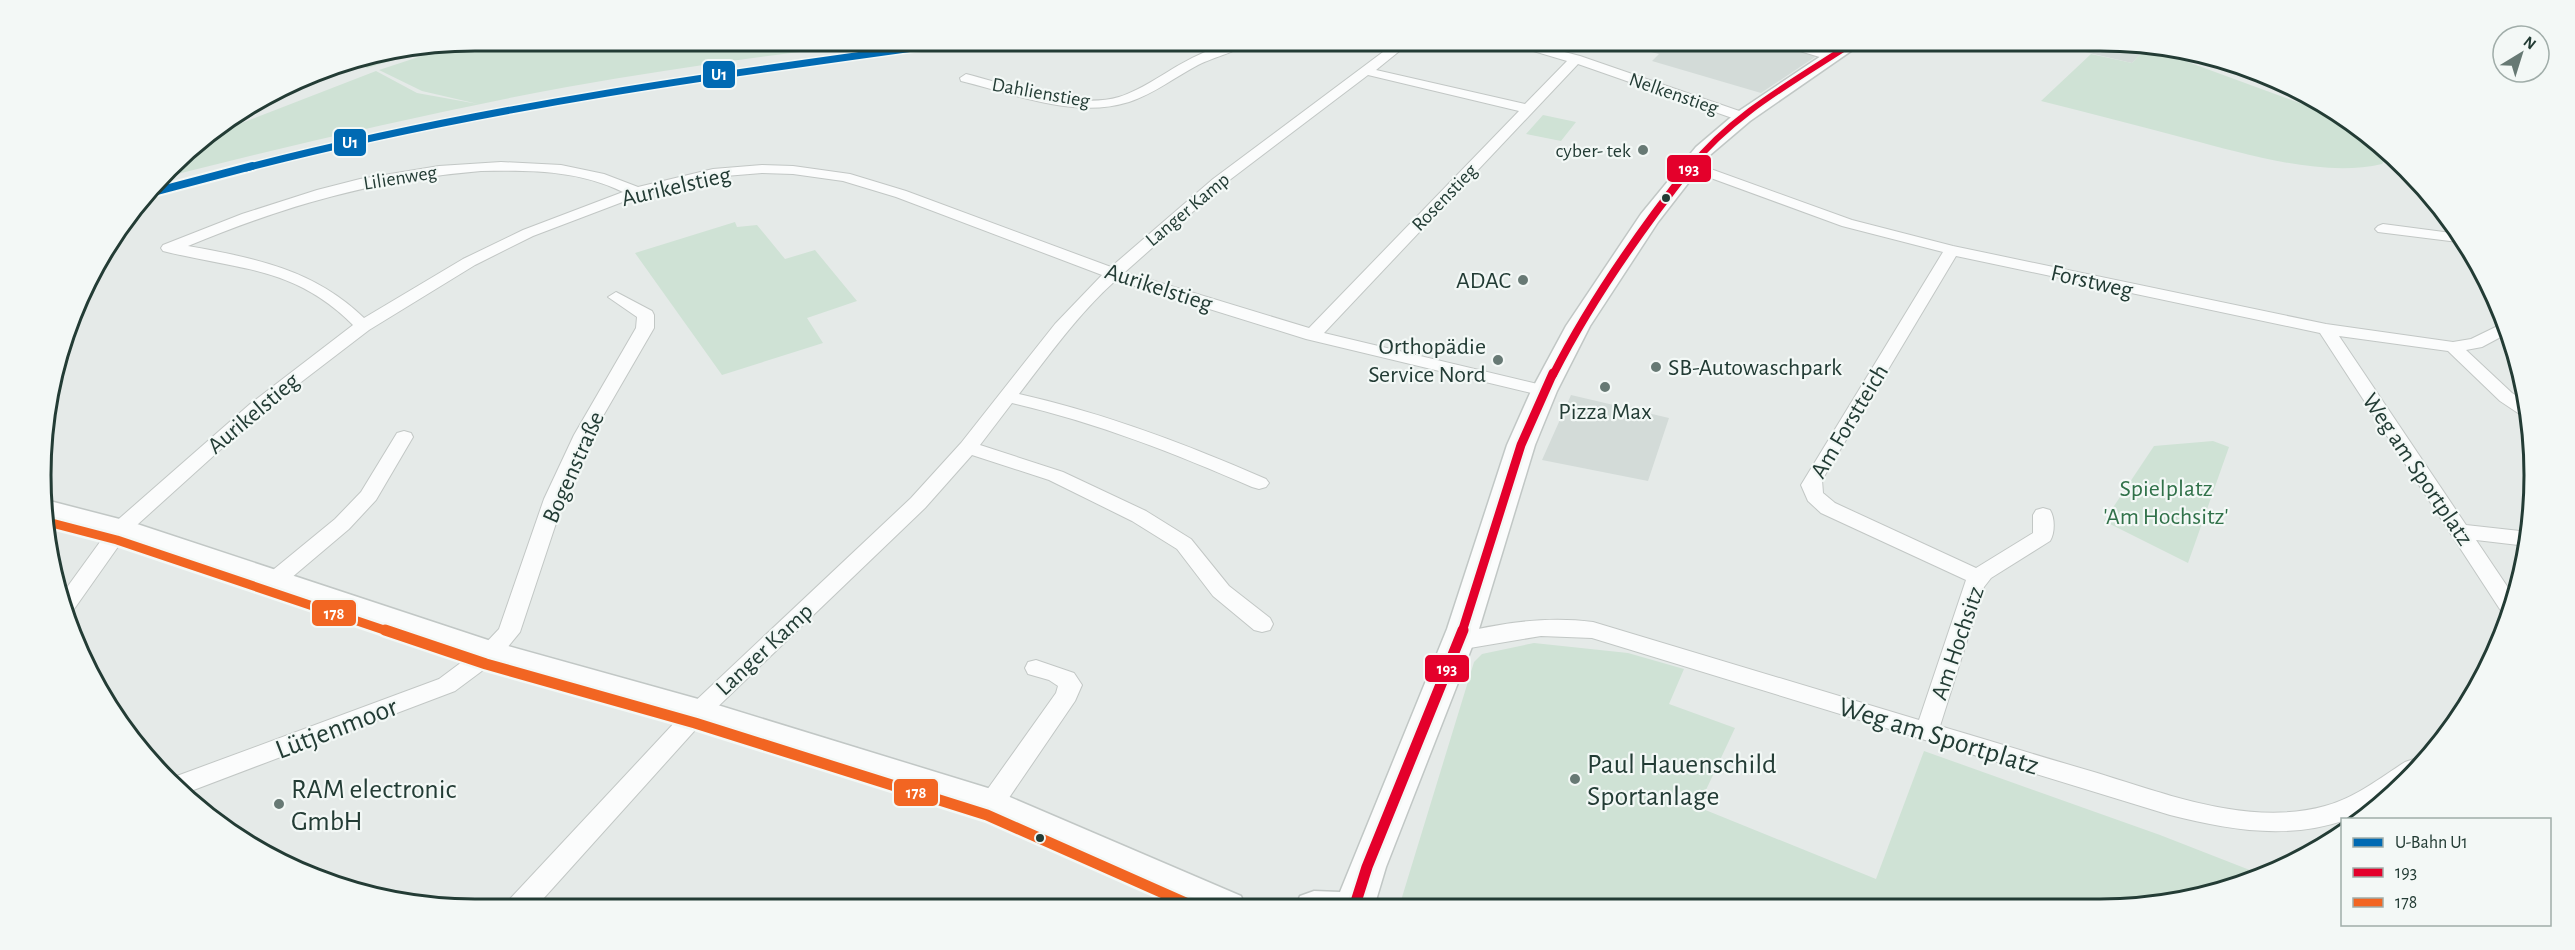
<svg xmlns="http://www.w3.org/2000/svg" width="2575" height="950" viewBox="0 0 2575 950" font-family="'Alegreya Sans',sans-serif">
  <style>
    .built { fill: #d3dbd8 }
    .green { fill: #cfe2d5 }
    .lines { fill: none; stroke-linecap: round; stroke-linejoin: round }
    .street-casing { stroke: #c2c7c5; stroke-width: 2 }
    .secondary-casing { stroke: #c1c7c5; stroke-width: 3 }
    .street { fill: #fbfcfc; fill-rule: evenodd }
    .secondary { fill: #fbfcfc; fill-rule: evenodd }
    .bus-1-far3-casing { stroke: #f3f8f6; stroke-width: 9 }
    .bus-1-far2-casing { stroke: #f3f8f6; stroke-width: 11 }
    .bus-1-far1-casing { stroke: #f3f8f6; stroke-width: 14 }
    .bus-1-casing { stroke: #f3f8f6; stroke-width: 16 }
    .bus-2-far1-casing { stroke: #f3f8f6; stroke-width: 14 }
    .bus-2-casing { stroke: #f3f8f6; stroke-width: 16 }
    .bus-1-far3 { stroke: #e4002b; stroke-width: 6 }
    .bus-1-far2 { stroke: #e4002b; stroke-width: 8 }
    .bus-1-far1 { stroke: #e4002b; stroke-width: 9 }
    .bus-1 { stroke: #e4002b; stroke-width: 11 }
    .bus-2-far1 { stroke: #f26522; stroke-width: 9 }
    .bus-2 { stroke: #f26522; stroke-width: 11 }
    .metro-1-far1-casing { stroke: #f3f8f6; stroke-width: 10 }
    .metro-1-casing { stroke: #f3f8f6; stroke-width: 12 }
    .metro-1-far1 { stroke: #006ab3; stroke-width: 7 }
    .metro-1 { stroke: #006ab3; stroke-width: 8 }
    .poi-dot { fill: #677974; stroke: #f3f8f6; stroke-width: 2 }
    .bus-dot { fill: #233c35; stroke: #f3f8f6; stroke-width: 2 }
    .labels { text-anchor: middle; stroke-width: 4.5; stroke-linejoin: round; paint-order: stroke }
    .far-street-label { font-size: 20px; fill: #233c35; stroke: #f3f8f6 }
    .far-poi-label { font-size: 20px; fill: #233c35; stroke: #f3f8f6; text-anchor: end }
    .street-label { font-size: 24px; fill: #233c35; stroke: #f3f8f6 }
    .poi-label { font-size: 24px; fill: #233c35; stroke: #f3f8f6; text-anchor: end }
    .park-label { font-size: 24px; fill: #307149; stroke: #f3f8f6 }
    .near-street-label { font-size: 28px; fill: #233c35; stroke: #f3f8f6 }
    .near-poi-label { font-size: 28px; fill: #233c35; stroke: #f3f8f6; text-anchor: start }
    .rim { fill: none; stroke: #233c35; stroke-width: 3 }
    .line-badge { stroke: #f3f8f6; stroke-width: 2 }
    .badge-label { font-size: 16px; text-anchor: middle; font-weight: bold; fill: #fff }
  </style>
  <rect width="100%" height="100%" fill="#e5eae8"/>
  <path class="built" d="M1761 40 1818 55 1761 93 1652 61 1659 54 1643 50 1658 41Z
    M2100 40 2147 47 2132 63 2051 44 2055 41Z
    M1571 395 1669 418 1648 481 1542 460Z"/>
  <path class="green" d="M467 41 475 40 886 41C780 54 673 68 567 87 431 112 296 144 161 178L188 149 208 136 376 71 417 93 478 104 422 91 379 70Z
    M446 44 367 68 353 60 391 49Z
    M2147 47 2324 112 2359 128 2389 153 2382 164C2323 178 2246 154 2188 139 2139 126 2090 113 2041 101L2091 54 2132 63Z
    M1543 115 1576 122 1561 141 1526 134Z
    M735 222 737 227 757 225 785 259 815 250 857 301 807 318 823 343 722 375 635 253Z
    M2213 441 2229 447 2188 563 2104 521 2154 446Z
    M1534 643 1628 653 1684 669 1669 704 1735 728 1698 807 1876 879 1924 751 2160 835 2260 874 2157 906 1399 907 1474 662 1482 654Z"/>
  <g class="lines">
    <defs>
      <path id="street" d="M1234 40H1253C1240 51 1214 57 1198 65 1175 77 1154 94 1129 102 1075 119 1014 94 961 81L960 78 966 74C1010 85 1075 110 1119 97 1141 90 1160 76 1179 65 1197 55 1215 47 1234 40Z
        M1399 40H1413L1376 70 1525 104 1567 61 1496 40H1518L1580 56 1748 114 1750 117 1743 121 1738 120 1578 64 1324 333 1550 387 1553 391 1550 395 1544 396 1306 339 1116 280C1079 313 1049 355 1019 394 1104 413 1186 444 1266 479L1269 483 1266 487 1259 489 1252 487C1174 453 1095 422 1012 403L980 445 1063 472 1146 511 1191 539 1229 586 1270 618 1273 624 1270 630 1262 632 1254 630 1213 596 1177 549 1132 521 1049 480 972 455 925 508 706 718 534 909H504L508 901 690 706 911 498 961 443 1055 324 1102 275 896 197 843 181 793 174 762 173 713 177 641 195 533 236 475 265 369 330 262 412 127 534 72 612 67 614 60 597 113 524 250 404 353 325C294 266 239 270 163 251L161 248 163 245 242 214 317 190 360 179 439 166 501 162 561 165 604 174 638 187 713 169 762 165 793 166 850 174 906 191 1111 267 1213 179ZM1368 75 1519 111 1309 328 1125 272 1223 185ZM481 171C530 170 578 170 623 192L523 230 463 259 364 318C314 269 254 258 188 246 287 205 374 180 481 171Z
        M1763 40H1785L1837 54 1839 57 1833 61Z
        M1683 159 1852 220 1953 246 2326 324 2453 342 2471 339 2506 322 2510 332 2482 347 2466 350 2512 393 2527 402 2530 416 2521 415 2500 401 2448 351 2339 336 2466 525 2529 532 2527 546 2476 540 2515 598 2508 616 2503 614 2320 333 1956 256 1822 480 1823 493 1835 503 1976 568 2033 533V515L2036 510 2043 508 2050 510C2055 518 2055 533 2050 541L1991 578 1984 587 1940 726C1991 741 2042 757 2094 772 2166 794 2250 827 2325 806 2355 798 2380 778 2405 762L2414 759 2420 761C2410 773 2402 787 2391 797 2379 807 2360 814 2345 820 2288 840 2229 830 2170 815L1592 638 1541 636 1458 650 1450 648 1447 642 1450 636C1496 623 1546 616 1593 622L1919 720 1966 580 1821 513 1808 501 1801 485 1943 252 1842 226 1678 166 1676 163 1678 160Z
        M2383 224 2459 234 2466 243 2378 232 2375 229 2378 226Z
        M616 292 652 311 654 315V328L592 435 564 499 520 632 498 659 455 691 183 794 166 780 439 679 482 647 499 629 544 499 574 435 636 328 637 317 608 297Z
        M404 431 411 433 413 437 376 500 349 529 284 584 276 586 268 584 265 579 268 574 335 519 361 492 397 433Z
        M1036 660 1074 673 1082 685 1075 701 1000 811 991 814 982 811 979 804 982 797 1056 693 1058 686 1049 680 1028 674 1025 668 1028 662Z"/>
      <path id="secondary" d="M1845 40H1867L1750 121 1710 155 1658 222 1590 326 1557 391 1535 445 1479 629 1386 867 1374 907 1295 908 1300 896 1314 891 1340 892 1447 629 1507 445 1531 391 1566 326 1641 214 1696 147 1736 113Z
        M42 499 131 522 497 643 698 699 991 789 1241 896 1246 908H1186L980 815 696 724 478 661 109 536 44 518Z"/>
    </defs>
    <use href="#street" class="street-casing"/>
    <use href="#secondary" class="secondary-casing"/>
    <use href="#street" class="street"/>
    <use href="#secondary" class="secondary"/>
    <defs>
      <path id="bus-1-far3" d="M1690 168C1733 113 1800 78 1857 40"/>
      <path id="bus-1-far2" d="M1553 375C1591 300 1639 232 1691 166"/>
      <path id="bus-1-far1" d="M1462 632 1521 445 1553 373"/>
      <path id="bus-1" d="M1354 908 1367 867 1463 630"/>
      <path id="bus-2-far1" d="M44 521 117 540 390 632"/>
      <path id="bus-2" d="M385 630 486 664 695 723 987 815 1197 908"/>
    </defs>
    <use href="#bus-1-far3" class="bus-1-far3-casing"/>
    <use href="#bus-1-far2" class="bus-1-far2-casing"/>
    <use href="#bus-1-far1" class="bus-1-far1-casing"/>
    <use href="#bus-1" class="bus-1-casing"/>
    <use href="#bus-2-far1" class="bus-2-far1-casing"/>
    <use href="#bus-2" class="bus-2-casing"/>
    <use href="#bus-1-far3" class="bus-1-far3"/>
    <use href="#bus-1-far2" class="bus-1-far2"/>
    <use href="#bus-1-far1" class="bus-1-far1"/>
    <use href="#bus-1" class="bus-1"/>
    <use href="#bus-2-far1" class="bus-2-far1"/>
    <use href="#bus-2" class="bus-2"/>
    <defs>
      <path id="metro-1-far1" d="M246 168C485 106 728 73 972 40"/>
      <path id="metro-1" d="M146 194 252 166"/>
    </defs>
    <use href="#metro-1-far1" class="metro-1-far1-casing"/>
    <use href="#metro-1" class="metro-1-casing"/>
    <use href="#metro-1-far1" class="metro-1-far1"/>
    <use href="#metro-1" class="metro-1"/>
  </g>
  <g class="poi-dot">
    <circle cx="1643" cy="150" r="6"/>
    <circle cx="1523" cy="280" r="6"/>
    <circle cx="1498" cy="360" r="6"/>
    <circle cx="1656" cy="367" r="6"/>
    <circle cx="1605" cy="387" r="6"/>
    <circle cx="1575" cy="779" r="6"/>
    <circle cx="279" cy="804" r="6"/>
  </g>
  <g class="bus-dot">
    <circle cx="1666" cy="198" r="5"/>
    <circle cx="1040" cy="838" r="5"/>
  </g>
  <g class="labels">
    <g class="far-street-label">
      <text transform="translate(1041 92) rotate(10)" y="7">Dahlienstieg</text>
      <text transform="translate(1674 93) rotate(19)" y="7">Nelkenstieg</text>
      <text transform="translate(400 177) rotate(-9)" y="7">Lilienweg</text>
      <text transform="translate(1444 197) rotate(-46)" y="7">Rosenstieg</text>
      <text transform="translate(1187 209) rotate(-40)" y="7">Langer Kamp</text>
    </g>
    <g class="far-poi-label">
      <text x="1631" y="157">cyber- tek</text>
    </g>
    <g class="street-label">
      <text transform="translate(676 186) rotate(-13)" y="8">Aurikelstieg</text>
      <text transform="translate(2092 281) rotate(13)" y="8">Forstweg</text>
      <text transform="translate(1159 287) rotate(18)" y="8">Aurikelstieg</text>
      <text transform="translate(253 413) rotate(-40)" y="8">Aurikelstieg</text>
      <text transform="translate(1849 421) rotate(-59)" y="8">Am Forstteich</text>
      <text transform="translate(573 467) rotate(-66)" y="8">Bogenstraße</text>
      <text transform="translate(2418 469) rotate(56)" y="8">Weg am Sportplatz</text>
      <text transform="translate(1957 643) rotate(-71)" y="8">Am Hochsitz</text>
      <text transform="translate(764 649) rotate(-43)" y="8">Langer Kamp</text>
    </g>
    <g class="poi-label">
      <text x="1511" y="288">ADAC</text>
      <text x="1486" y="354">Orthopädie<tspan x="1486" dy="28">Service Nord</tspan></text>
      <text x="1668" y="375" text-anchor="start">SB-Autowaschpark</text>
      <text x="1605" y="419" text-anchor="middle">Pizza Max</text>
    </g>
    <g class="park-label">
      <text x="2166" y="496">Spielplatz<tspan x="2166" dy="28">'Am Hochsitz'</tspan></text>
    </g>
    <g class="near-street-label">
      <text transform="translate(336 727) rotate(-21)" y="10">Lütjenmoor</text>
      <text transform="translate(1939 735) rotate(17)" y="10">Weg am Sportplatz</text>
    </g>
    <g class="near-poi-label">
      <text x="1587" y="773">Paul Hauenschild<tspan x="1587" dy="32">Sportanlage</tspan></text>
      <text x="291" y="798">RAM electronic<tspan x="291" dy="32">GmbH</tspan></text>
    </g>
  </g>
  <path d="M0 0H2575V950H0ZM475 51H2100A424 424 0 0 1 2524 475V475A424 424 0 0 1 2100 899H475A424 424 0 0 1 51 475V475A424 424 0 0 1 475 51Z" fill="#f3f8f6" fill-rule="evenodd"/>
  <path class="rim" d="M475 51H2100A424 424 0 0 1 2524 475V475A424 424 0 0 1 2100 899H475A424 424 0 0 1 51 475V475A424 424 0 0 1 475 51Z"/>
  <g class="line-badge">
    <rect x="702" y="60" width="34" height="29" rx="6" fill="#006ab3"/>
    <rect x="333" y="128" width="34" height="29" rx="6" fill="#006ab3"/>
    <rect x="1666" y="154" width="46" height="29" rx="6" fill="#e4002b"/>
    <rect x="311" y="599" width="46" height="28" rx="6" fill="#f26522"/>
    <rect x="1424" y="654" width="46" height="29" rx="6" fill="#e4002b"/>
    <rect x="893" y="778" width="46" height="29" rx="6" fill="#f26522"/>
  </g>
  <g class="badge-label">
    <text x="719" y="80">U1</text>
    <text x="350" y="148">U1</text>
    <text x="1689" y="174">193</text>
    <text x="334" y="619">178</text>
    <text x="1447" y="674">193</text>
    <text x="916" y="798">178</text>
  </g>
  <rect x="2341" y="818" width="210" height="108" fill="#f3f8f6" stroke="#a0ada9" stroke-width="1.5"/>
  <rect x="2353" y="838" width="30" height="9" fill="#006ab3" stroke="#a0ada9" stroke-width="1.5"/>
  <text x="2395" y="848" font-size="18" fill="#233c35">U-Bahn U1</text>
  <rect x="2353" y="868" width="30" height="9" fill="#e4002b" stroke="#a0ada9" stroke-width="1.5"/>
  <text x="2395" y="878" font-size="18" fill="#233c35">193</text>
  <rect x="2353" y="898" width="30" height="9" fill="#f26522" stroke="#a0ada9" stroke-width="1.5"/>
  <text x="2395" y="908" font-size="18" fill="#233c35">178</text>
  <g transform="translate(2521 54) rotate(38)"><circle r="28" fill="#f3f8f6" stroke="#a0ada9" stroke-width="1.5"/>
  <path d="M0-4.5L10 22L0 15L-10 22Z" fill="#677974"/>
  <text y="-9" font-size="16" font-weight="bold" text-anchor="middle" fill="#233c35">N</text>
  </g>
</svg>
